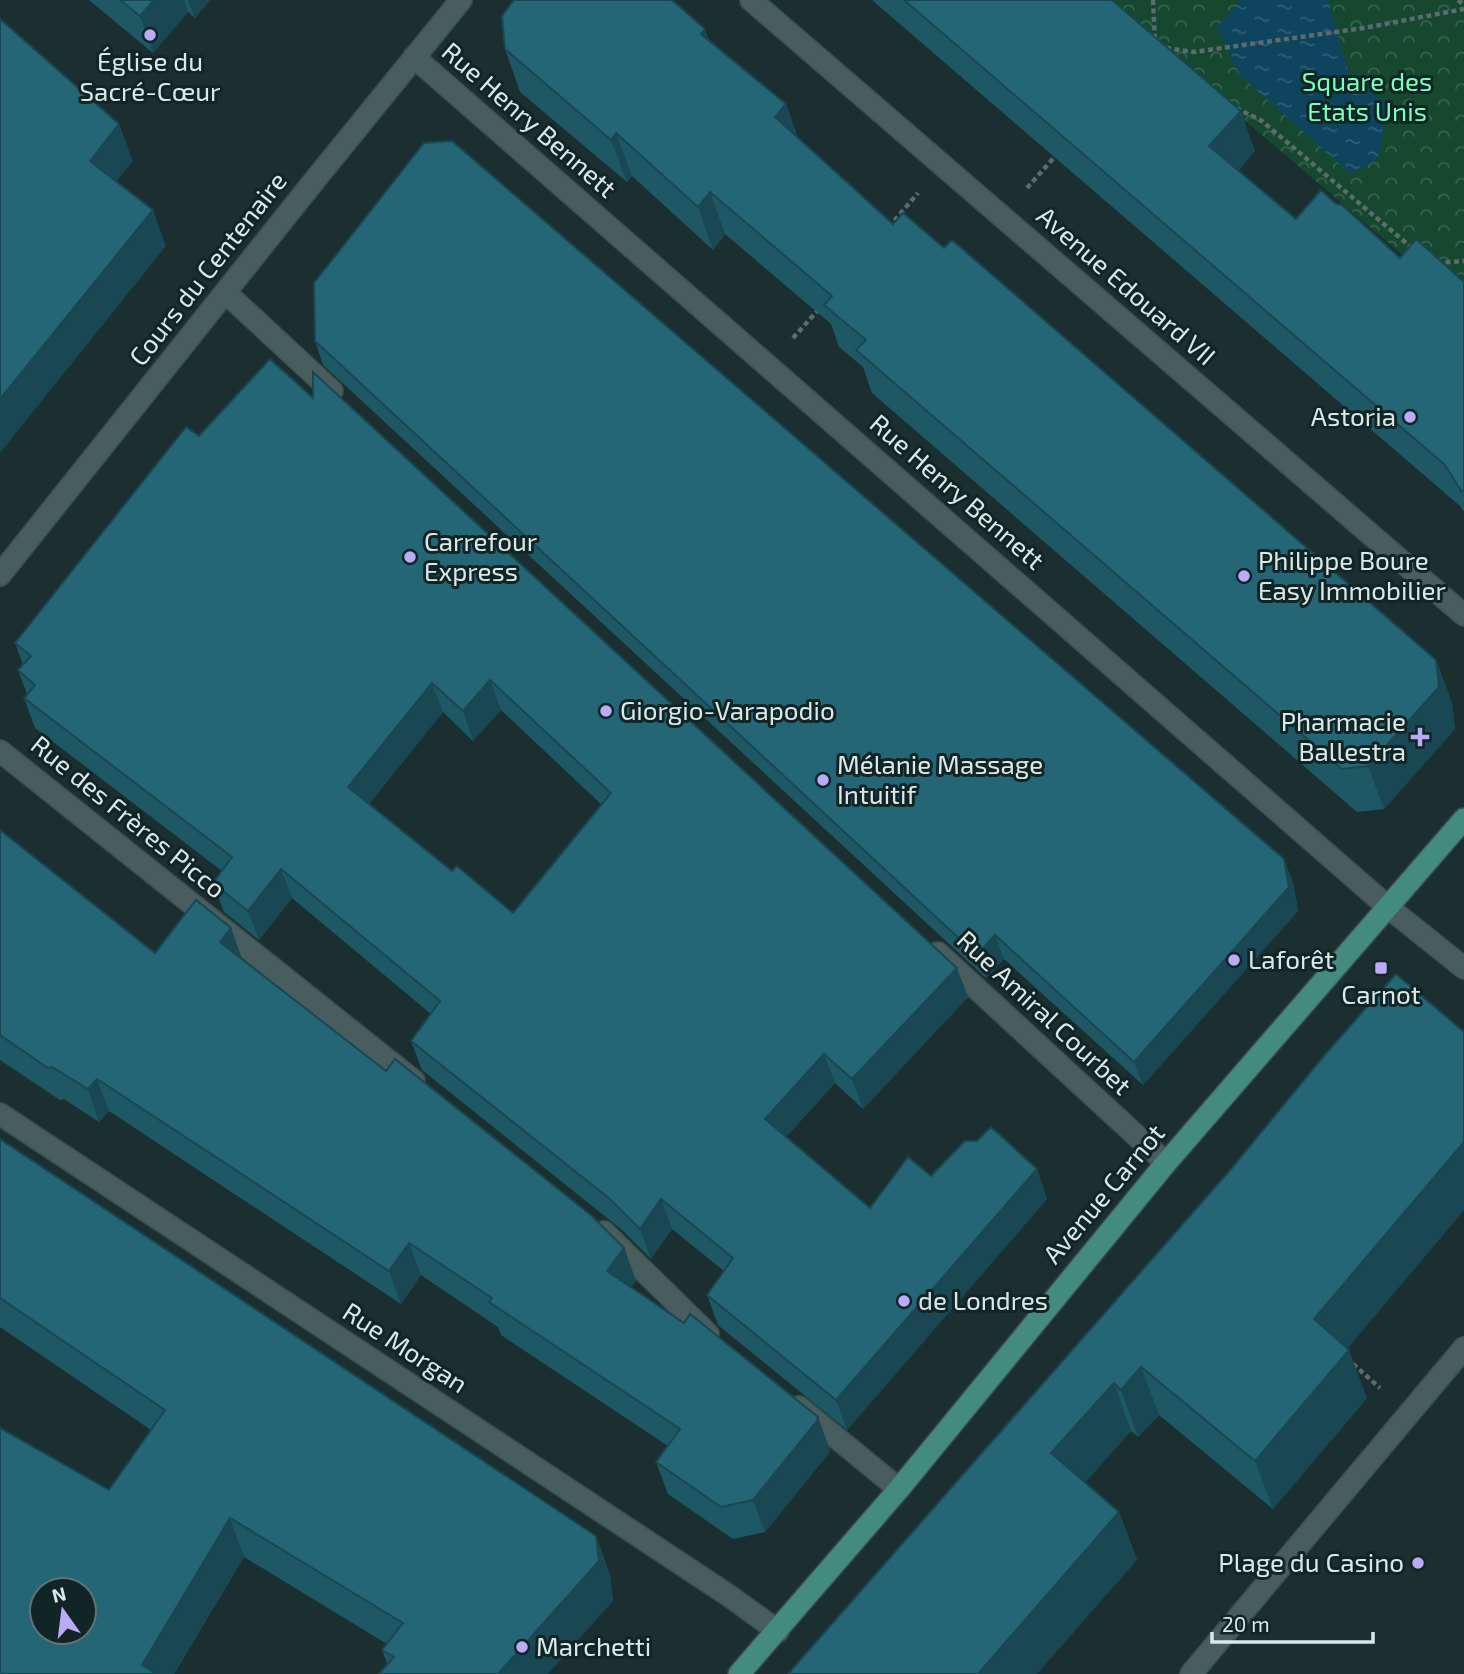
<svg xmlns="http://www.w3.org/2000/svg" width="1464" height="1674" viewBox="0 0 1464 1674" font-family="'Exo 2',sans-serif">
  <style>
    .park { fill: url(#park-crowns) }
    .water { fill: url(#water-ripples) }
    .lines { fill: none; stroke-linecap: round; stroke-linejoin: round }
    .minor-casing { stroke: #3c4d4e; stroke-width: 24 }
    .tertiary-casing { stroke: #3c4d4e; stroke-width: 24 }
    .primary-casing { stroke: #3c4d4e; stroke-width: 24 }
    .path { stroke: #5b6c6d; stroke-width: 4.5; stroke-dasharray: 5 3.5; stroke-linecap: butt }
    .minor { stroke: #485e5e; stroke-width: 21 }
    .tertiary { stroke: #485e5e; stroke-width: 21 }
    .primary { stroke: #438b7f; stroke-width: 21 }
    .wall { fill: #1f5865; fill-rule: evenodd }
    .shaded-wall { fill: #194753 }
    .building { fill: #246676; stroke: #194753; stroke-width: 2; fill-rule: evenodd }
    .poi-dot { fill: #bbaaf6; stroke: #112526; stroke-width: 2.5 }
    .labels { text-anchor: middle; stroke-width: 6; stroke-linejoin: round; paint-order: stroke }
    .poi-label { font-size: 26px; fill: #dbe8e8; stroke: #112526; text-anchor: start }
    .park-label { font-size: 26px; fill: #7dfcba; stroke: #112526 }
    .street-label { font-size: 26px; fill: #dbe8e8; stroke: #112526 }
  </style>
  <defs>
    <pattern id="park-crowns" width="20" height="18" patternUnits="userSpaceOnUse" patternTransform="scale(1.75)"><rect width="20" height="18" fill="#164830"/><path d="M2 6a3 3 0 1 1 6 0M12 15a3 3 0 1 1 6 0" fill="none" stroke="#37624e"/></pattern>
    <pattern id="water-ripples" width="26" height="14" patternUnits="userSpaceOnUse" patternTransform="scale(1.75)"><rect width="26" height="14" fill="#0f445f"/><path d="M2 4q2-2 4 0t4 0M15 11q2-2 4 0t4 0" fill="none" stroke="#315f76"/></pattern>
  </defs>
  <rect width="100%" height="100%" fill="#1b2f30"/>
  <path class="park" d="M1103 0H1464V309L1431 279Z"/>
  <path class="water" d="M1241 0H1328L1349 75 1388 105 1378 159 1351 174 1240 75 1217 27Z"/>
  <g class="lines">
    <defs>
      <path id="minor" d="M751 0 1464 615
        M414 57 1389 908 1464 968
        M226 293 332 391
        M0 575 310 186 461 0
        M0 751 414 1081
        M938 953 1166 1163
        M0 1114 728 1595 778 1631
        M604 1232 708 1334
        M799 1407 899 1489"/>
      <path id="tertiary" d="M1191 1674 1464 1348"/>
      <path id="primary" d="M739 1674 899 1489 1166 1163 1464 819"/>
    </defs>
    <use href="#minor" class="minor-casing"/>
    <use href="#tertiary" class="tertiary-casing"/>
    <use href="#primary" class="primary-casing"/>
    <path class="path" d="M1153 0 1155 41
      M1458 0 1464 5
      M1166 48 1194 52 1364 28 1464 9
      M1236 108 1262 121 1412 248
      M1027 188 1058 153
      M889 227 918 193
      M1437 263 1464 261
      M793 338 820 308
      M1353 1364 1380 1388"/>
    <use href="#minor" class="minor"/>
    <use href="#tertiary" class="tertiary"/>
    <use href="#primary" class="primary"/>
  </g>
  <path class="wall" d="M89 0H210L195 18 188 12 153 53Z
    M872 0H1112L1255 151 1238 171 1296 219 1336 204 1400 258 1464 282V512L1460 506Z
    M710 41 786 104 798 138 893 224 1436 660 1452 703 1455 729 1384 809 1357 812 872 393 863 367 839 347 831 324 725 234 713 250 632 176 627 182 520 92 505 49Z
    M315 341 1293 882 1298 911 1143 1085 1004 959 986 978 323 365Z
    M186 427 968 997 863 1109 835 1083 786 1137 870 1208 931 1176 1037 1169 1047 1199 847 1430 718 1325 707 1295 724 1271 672 1229 651 1259 621 1229 422 1070 411 1041 431 1014 292 898 259 940 224 912 213 883 222 871 35 728 24 698 27 694 18 670 23 665 15 643ZM501 710 602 805 513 913 452 871 369 804 443 712 473 741Z
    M0 830 155 953 242 959 386 1071 624 1248 636 1281 631 1287 830 1450 829 1453 765 1532 733 1539 668 1494 656 1462 668 1446 501 1335 498 1327 421 1275 401 1304 109 1111 99 1122 64 1099 60 1100 0 1060Z
    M1464 1032V1210L1347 1348 1367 1398 1273 1509 1159 1415 1138 1437 1131 1431 1085 1482 1119 1512 1137 1560 788 1674 1232 1168Z
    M0 1139 596 1536 610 1575 613 1601 387 1664 382 1650 387 1644 244 1557 174 1674H0L109 1490 151 1430 0 1327Z"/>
  <path class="shaded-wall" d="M154 0H184L188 12 153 53 140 16Z
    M188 0H210L195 18Z
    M705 29 721 71 701 34Z
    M786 104 801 146 775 117Z
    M1241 111 1255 151 1223 187 1209 146Z
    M119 124 133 161 104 197 90 161Z
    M616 133 632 176 627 182 611 140Z
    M710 192 725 234 713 250 698 207Z
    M153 210 166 246 0 453V399Z
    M1436 660 1452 703 1455 729 1384 809 1368 766Z
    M490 680 501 710 473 741 463 711Z
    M432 683 443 712 359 816 348 787Z
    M1284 859 1293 882 1298 911 1143 1085 1134 1062Z
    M281 869 292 898 259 940 248 911Z
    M231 928 243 961 220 942Z
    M995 935 1004 959 986 978 977 955Z
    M957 968 968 997 863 1109 852 1079Z
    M824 1054 835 1083 775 1149 765 1119Z
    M97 1079 109 1111 99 1122 88 1089Z
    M1464 1142V1210L1332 1367 1314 1319Z
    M1037 1169 1047 1199 847 1430 836 1400Z
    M661 1199 672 1229 651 1259 640 1229Z
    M409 1243 421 1275 401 1304 389 1271Z
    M624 1248 636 1281 619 1304 607 1271Z
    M1349 1350 1367 1398 1273 1509 1255 1461Z
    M1141 1367 1159 1415 1138 1437 1121 1390Z
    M1114 1383 1131 1431 1069 1501 1051 1453Z
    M818 1417 830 1450 829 1453 765 1532 753 1500Z
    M1119 1512 1137 1560 1037 1674H978Z
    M230 1518 244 1557 174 1674H145L142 1665Z
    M596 1536 610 1575 613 1601 548 1674H498Z"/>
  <path class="building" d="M120 0H154L140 16Z
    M514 0H672L705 29 701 34 786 104 775 117 893 224 903 213 944 248 952 240 1436 660 1439 687 1368 766 1342 769 856 350 866 340 824 305 832 296 710 192 698 207 616 133 611 140 505 49 502 16Z
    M904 0H1112L1241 111 1209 146 1296 219 1321 190 1336 204 1342 205 1400 258 1416 239 1464 282V491L1462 492 1445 465Z
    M0 19 119 124 90 161 153 210 0 399Z
    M452 141 1284 859 1289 887 1134 1062 995 935 977 955 315 341 314 283 424 143Z
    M270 359 313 398V372L957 968 852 1079 824 1054 765 1119 870 1208 908 1157 931 1176 965 1141H977L991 1127 1037 1169 836 1400 707 1295 733 1258 661 1199 640 1229 610 1199 411 1041 440 1001 281 869 248 911 213 883 232 857 24 698 35 685 18 670 31 656 15 643 186 427 199 436ZM490 680 611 793 513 913 457 866 452 871 348 787 432 683 463 711Z
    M0 830 155 953 196 900 231 928 220 942 386 1071 395 1059 592 1216 624 1248 607 1271 684 1323 690 1314 818 1417 817 1421 753 1500 721 1507 656 1462 680 1429 489 1302 492 1298 409 1243 389 1271 97 1079 88 1089 52 1067 48 1068 0 1035Z
    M1396 974 1464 1032V1142L1314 1319 1349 1350 1255 1461 1141 1367 1121 1390 1114 1383 1051 1453 1119 1512 978 1674H788L1232 1168 1323 1057Z
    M0 1139 596 1536 599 1561 498 1674H379L394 1657 382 1650 403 1623 230 1518 142 1665 157 1674H0V1428L109 1490 165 1410 0 1298ZM42 1590H84V1632H42Z"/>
  <g class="poi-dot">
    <circle cx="150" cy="35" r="7"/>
    <circle cx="1410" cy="417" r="7"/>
    <circle cx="410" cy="557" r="7"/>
    <circle cx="1244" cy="576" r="7"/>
    <circle cx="606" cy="711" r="7"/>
    <path d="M1416.5 726.5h7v7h7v7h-7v7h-7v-7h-7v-7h7z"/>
    <circle cx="823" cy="780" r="7"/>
    <circle cx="1234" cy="960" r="7"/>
    <rect x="1374" y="961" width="14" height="14" rx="3.5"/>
    <circle cx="904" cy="1301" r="7"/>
    <circle cx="1418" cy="1563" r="7"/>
    <circle cx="522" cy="1647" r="7"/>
  </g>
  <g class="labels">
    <g class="poi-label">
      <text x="150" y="71" text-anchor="middle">Église du<tspan x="150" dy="30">Sacré-Cœur</tspan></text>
      <text x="1396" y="426" text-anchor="end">Astoria</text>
      <text x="424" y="551">Carrefour<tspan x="424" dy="30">Express</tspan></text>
      <text x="1258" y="570">Philippe Boure<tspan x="1258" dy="30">Easy Immobilier</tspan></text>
      <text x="620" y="720">Giorgio-Varapodio</text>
      <text x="1406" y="731" text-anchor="end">Pharmacie<tspan x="1406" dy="30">Ballestra</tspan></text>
      <text x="837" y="774">Mélanie Massage<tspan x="837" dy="30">Intuitif</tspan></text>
      <text x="1248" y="969">Laforêt</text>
      <text x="1381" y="1004" text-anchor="middle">Carnot</text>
      <text x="918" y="1310">de Londres</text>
      <text x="1404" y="1572" text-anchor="end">Plage du Casino</text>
      <text x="536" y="1656">Marchetti</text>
    </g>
    <g class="park-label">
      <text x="1367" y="91">Square des<tspan x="1367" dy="30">Etats Unis</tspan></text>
    </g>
    <g class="street-label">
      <text transform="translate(529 120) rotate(41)" y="9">Rue Henry Bennett</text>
      <text transform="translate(208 269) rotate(-52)" y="9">Cours du Centenaire</text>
      <text transform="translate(1126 286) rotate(41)" y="9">Avenue Edouard VII</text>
      <text transform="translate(957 492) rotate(41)" y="9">Rue Henry Bennett</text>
      <text transform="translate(128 817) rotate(39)" y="9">Rue des Frères Picco</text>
      <text transform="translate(1044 1013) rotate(43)" y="9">Rue Amiral Courbet</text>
      <text transform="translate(1104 1194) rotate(-50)" y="9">Avenue Carnot</text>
      <text transform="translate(405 1348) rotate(33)" y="9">Rue Morgan</text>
    </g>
  </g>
  <g transform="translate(63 1611) rotate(346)"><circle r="33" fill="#112526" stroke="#627374" stroke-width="2"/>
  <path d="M0-5L12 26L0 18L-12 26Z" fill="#bbaaf6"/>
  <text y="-10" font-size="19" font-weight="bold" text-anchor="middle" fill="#dbe8e8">N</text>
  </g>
  <path d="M1212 1632v10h161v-10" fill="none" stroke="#dbe8e8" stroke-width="3.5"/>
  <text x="1222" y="1632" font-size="21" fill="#dbe8e8" stroke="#112526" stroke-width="5" paint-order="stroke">20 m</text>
</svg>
